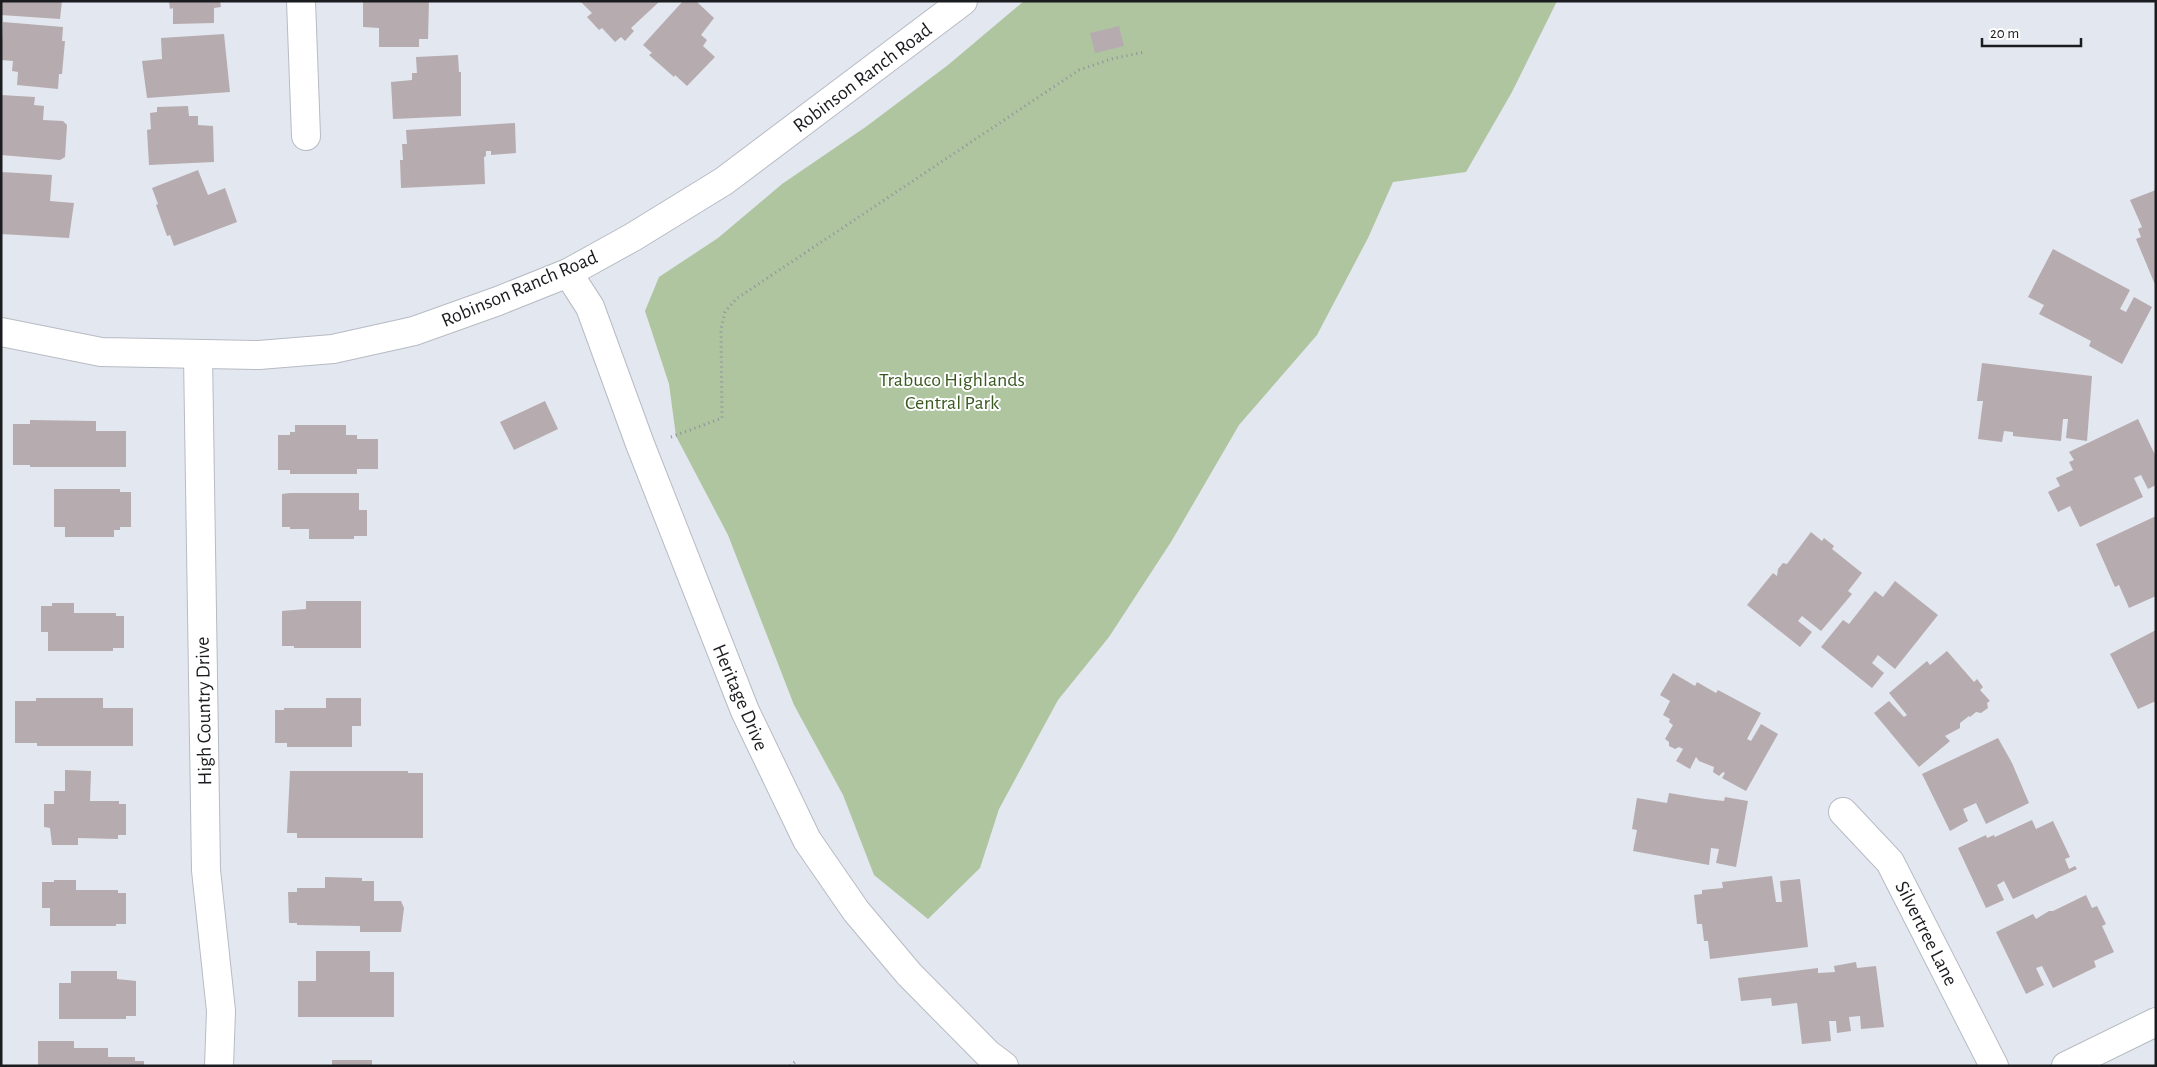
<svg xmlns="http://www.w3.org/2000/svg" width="2157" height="1067" viewBox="0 0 2157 1067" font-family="'Alegreya Sans',sans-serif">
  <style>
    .green { fill: #aec5a0 }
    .building { fill: #b6abae }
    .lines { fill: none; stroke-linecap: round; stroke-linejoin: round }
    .street-casing { stroke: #b7bbc4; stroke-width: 30 }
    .secondary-casing { stroke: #b7bbc4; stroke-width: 30 }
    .path { stroke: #8f9298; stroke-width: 3; stroke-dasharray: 1 4; stroke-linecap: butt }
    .street { stroke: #fff; stroke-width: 28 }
    .secondary { stroke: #fff; stroke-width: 28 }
    .labels { text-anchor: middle; stroke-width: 4; stroke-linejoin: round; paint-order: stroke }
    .street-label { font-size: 20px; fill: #1b1c1f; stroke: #fff }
    .park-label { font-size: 20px; fill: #3a5921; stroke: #fff }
  </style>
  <rect width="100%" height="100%" fill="#e3e7f0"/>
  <path class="green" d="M1024 1H1557L1512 92 1466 172 1393 182 1368 238 1317 335 1239 425 1171 542 1109 637 1058 700 999 809 980 868 928 919 874 875 843 795 794 705 728 535 676 436 669 384 645 311 659 277 718 238 782 184 867 126 948 65Z"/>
  <path class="building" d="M2 1H62L60 19 1 15Z
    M169 1H220L221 7 214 8V23L173 24V8L170 9Z
    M363 1H429L428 39H419V47H379V28L363 27Z
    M580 1H660L631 28 634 31 625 41 621 37 615 42 602 28 599 30 587 17 592 13Z
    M683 1H696L714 18 701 35 707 40 703 46 715 57 687 86 675 75 674 77 649 55 652 53 643 45Z
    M3 22 63 27 62 41H65L62 74H59L58 89 17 85 18 72 12 71 13 61 1 60Z
    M1119 26 1124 46 1095 53 1090 33Z
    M224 34 230 92 147 98 142 61 162 59 161 38Z
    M458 55 459 72H461V116L393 119 391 82 412 80V73H417L416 57Z
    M1 95 35 97 34 105 44 106 43 120 63 121 67 125 65 157 60 160 1 155Z
    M188 106 189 116H198V125L213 126 214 162 149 165 147 130 151 129 150 113 157 112V107Z
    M515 123 516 153 491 155V151H486V156L484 157 485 184 401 188 400 160H403L402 144H407L406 130Z
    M198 170 208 195 225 188 237 222 174 246 170 235 167 236 156 205 158 204 152 188Z
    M1 172 52 175 50 201 74 203 69 238 1 234Z
    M2156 190V287L2136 239 2141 237 2138 229 2142 227 2130 200Z
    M2053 249 2130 290 2120 309 2126 312 2134 297 2152 307 2122 364 2089 346 2091 341 2039 314 2044 305 2028 297Z
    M1982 363 2092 376 2087 441 2066 438 2068 419H2063L2061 441 2013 436V432L2004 431 2002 442 1978 439 1983 401H1977Z
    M545 401 558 429 514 450 500 422Z
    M2138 419 2156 457V485L2148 489 2141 475 2134 478 2143 497 2080 527 2070 506 2058 512 2048 492 2060 486 2056 478 2073 470 2069 462 2074 460 2069 452Z
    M30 420 96 421V431H126V467H30V465H13V424H30Z
    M295 425H346V435H357V439H378V469H357V474H290V470H278V435H290V432H295Z
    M54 489H120V492H131V527H120V530H114V537H65V527H54Z
    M290 493H359V510H367V536H354V539H309V529H290V527H282V494Z
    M2156 516V596L2129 608 2119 585 2115 587 2096 544Z
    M1811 532 1822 541 1824 538 1834 546 1832 549 1862 573 1848 591 1852 594 1821 631 1802 616 1798 621 1812 632 1800 647 1747 605 1773 573 1777 576 1778 569 1783 563 1787 564Z
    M1895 581 1938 615 1895 669 1878 655 1872 663 1884 673 1872 688 1821 647 1843 620 1849 624 1875 591 1883 597Z
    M306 601H361V648H294V646H282V611L306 609Z
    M52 603H74V613H116V616H124V648H113V651H48V632H41V606H52Z
    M2156 630V701L2138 709 2110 654Z
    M1947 651 1974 682 1977 679 1983 687 1980 690 1990 701 1987 703 1988 708 1981 713 1976 712 1970 717 1969 716 1960 723V728L1945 736 1950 741 1919 767 1874 713 1889 701 1904 717 1907 715 1889 693 1927 661 1930 665Z
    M1673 673 1695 686 1697 682 1716 693 1718 690 1761 713 1747 739 1751 741 1761 724 1778 734 1746 791 1722 778 1725 773 1723 772 1719 776 1713 772 1714 767 1699 761 1696 757 1690 769 1676 761 1683 749 1679 747 1675 749 1669 746V742L1665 739 1673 725 1669 722 1670 719 1663 715 1670 701 1660 695Z
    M36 698H103V708H133V746H37V743H15V701H36Z
    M326 698H361V726H352V747H287V743H275V710H284V708H326Z
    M1998 738 2012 763 2029 803 1986 824 1976 803 1963 809 1968 821 1950 831 1922 774Z
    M65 770 91 771 90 801H119V804H126V835H118V839L78 838V845H52L50 828 44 827V804H54V791H65Z
    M290 771H408V773H423V838H297V833H287Z
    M1669 793 1705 799 1724 801 1725 797 1748 801 1736 867 1716 863 1719 849 1711 848 1709 865 1633 851 1637 830 1632 829 1637 798 1667 803Z
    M2032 820 2036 829 2053 821 2070 857 2065 859 2069 869 2075 866 2077 869 2013 899 2004 881 1997 885 2004 900 1986 908 1958 848 1986 835 1987 838 1994 835 1995 837Z
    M1772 876 1776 902H1782L1780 881 1800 879 1808 947 1710 959 1708 941H1704L1702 924H1697L1694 895 1702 894V890L1723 888 1722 882Z
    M325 877 362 878V881H374V901H401L404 908 401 932H360V926L297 925V923H289L288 892H297V888H325Z
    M54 880H76V890H118V893H126V924H116V926H50V908H42V882H54Z
    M2086 895 2092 908 2097 906 2106 924 2102 926 2114 952 2094 961 2096 967 2053 988 2042 966 2036 968 2044 985 2026 994 1996 932 2033 914 2036 919 2049 911H2053Z
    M316 951H370V972H394V1017H298V981H316Z
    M1856 962 1857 968 1876 966 1884 1027 1861 1029 1860 1016 1849 1017 1851 1031 1837 1033 1836 1021H1829L1831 1041 1802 1044 1797 1003 1772 1006 1771 998 1741 1001 1738 978 1818 968V973L1835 972 1834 966Z
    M71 971H117V979L136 981V1016H126V1019H59V983H71Z
    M38 1041H74V1048H108V1057H135V1061H144V1066H38Z
    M332 1060H372V1066H332Z"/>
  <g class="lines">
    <defs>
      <path id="street" d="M301 1 306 136
        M568 273 590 307 640 444 745 711 807 840 856 911 909 974 988 1054 1004 1066
        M198 355 206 870 221 1011 219 1066
        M1843 812 1890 862 1994 1066
        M2066 1066 2156 1022"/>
      <path id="secondary" d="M1 332 101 352 259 355 333 349 414 331 498 301 568 273 633 237 724 181 963 1"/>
    </defs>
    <use href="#street" class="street-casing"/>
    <use href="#secondary" class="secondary-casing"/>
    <path class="path" d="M671 437 722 418 721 329 725 312 736 299 1079 70 1111 59 1145 52
      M790 1066 795 1062"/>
    <use href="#street" class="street"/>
    <use href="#secondary" class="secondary"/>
  </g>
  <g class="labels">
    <g class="street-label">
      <text transform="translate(862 77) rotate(-37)" y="7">Robinson Ranch Road</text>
      <text transform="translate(519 288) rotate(-23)" y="7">Robinson Ranch Road</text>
      <text transform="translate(741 697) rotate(67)" y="7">Heritage Drive</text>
      <text transform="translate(203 711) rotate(-91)" y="7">High Country Drive</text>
      <text transform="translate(1927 933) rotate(63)" y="7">Silvertree Lane</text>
    </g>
    <g class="park-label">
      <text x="952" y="386">Trabuco Highlands<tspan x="952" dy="23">Central Park</tspan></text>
    </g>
  </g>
  <rect width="2157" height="1067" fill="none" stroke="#1b1c1f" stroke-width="5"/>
  <path d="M1982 38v8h99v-8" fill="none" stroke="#1b1c1f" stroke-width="2.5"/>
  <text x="1990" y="38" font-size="15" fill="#1b1c1f" stroke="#ffffff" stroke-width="4" paint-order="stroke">20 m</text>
</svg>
